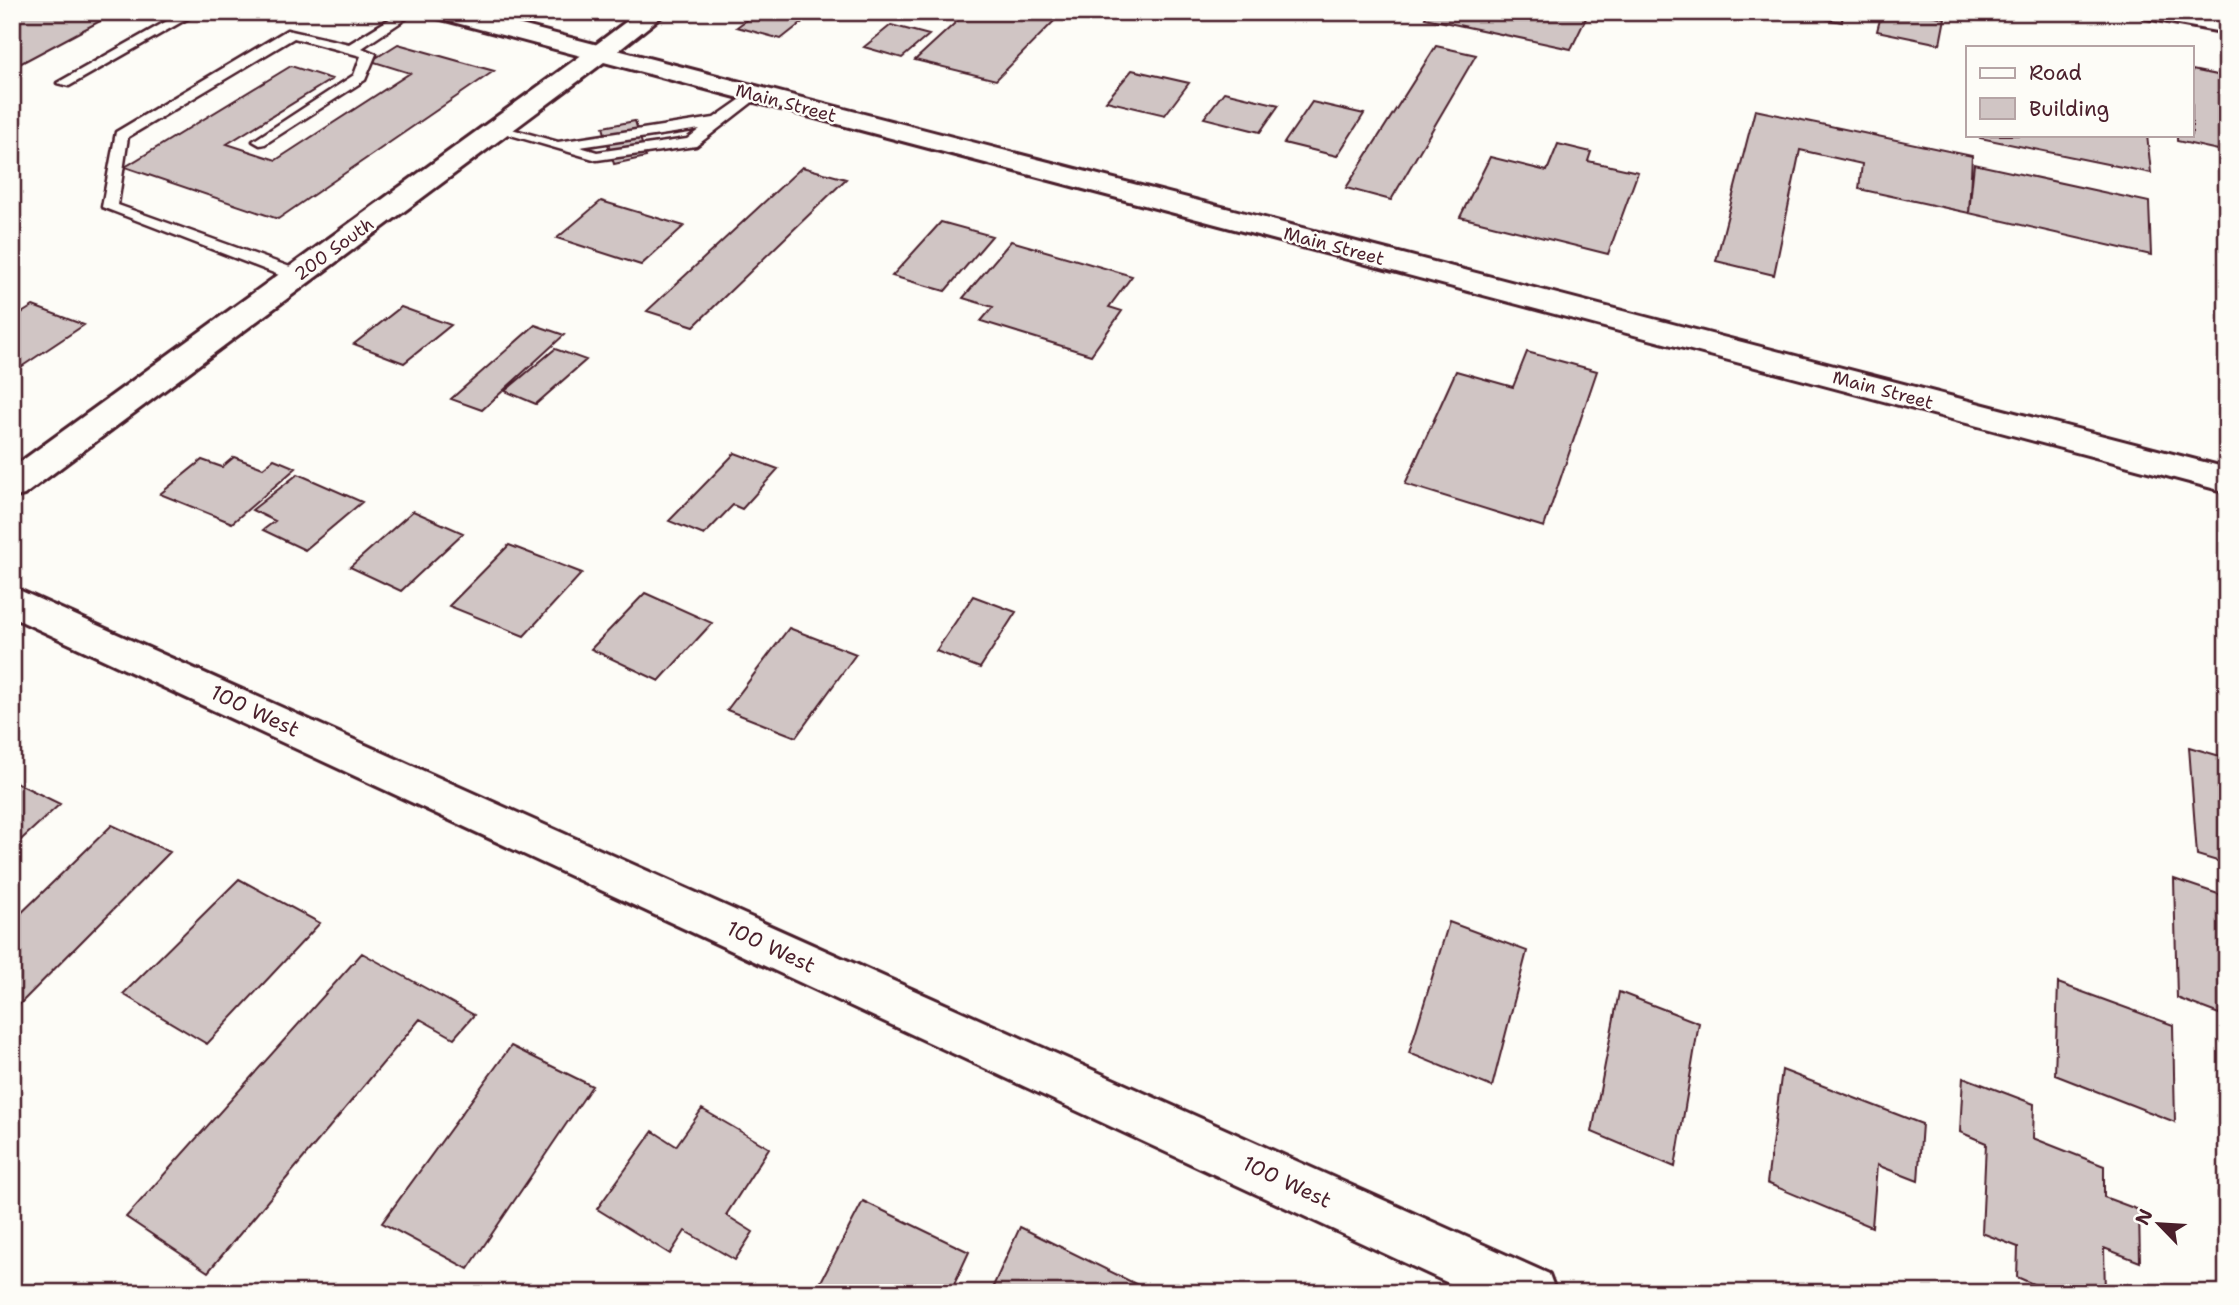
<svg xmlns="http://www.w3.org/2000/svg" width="2239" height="1305" viewBox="0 0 2239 1305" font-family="'Shantell Sans',sans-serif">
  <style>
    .building { fill: #d0c5c4; stroke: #4a1f2b; stroke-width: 2 }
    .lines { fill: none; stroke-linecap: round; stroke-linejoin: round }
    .lane-casing { stroke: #4a1f2b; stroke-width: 5 }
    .street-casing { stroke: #4a1f2b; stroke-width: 6 }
    .secondary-casing { stroke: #4a1f2b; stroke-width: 6 }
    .primary-casing { stroke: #4a1f2b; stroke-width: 6 }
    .lane { fill: #fdfcf7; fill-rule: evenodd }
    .street { fill: #fdfcf7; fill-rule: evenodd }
    .secondary { fill: #fdfcf7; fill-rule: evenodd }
    .primary { fill: #fdfcf7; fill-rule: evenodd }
    .labels { text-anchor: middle; stroke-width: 5; stroke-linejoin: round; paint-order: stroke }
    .far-street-label { font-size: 18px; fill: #4a1f2b; stroke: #fdfcf7 }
    .street-label { font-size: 21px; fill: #4a1f2b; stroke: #fdfcf7 }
  </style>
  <rect width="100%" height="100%" fill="#fdfcf7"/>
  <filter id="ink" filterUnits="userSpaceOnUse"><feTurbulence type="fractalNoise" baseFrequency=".0143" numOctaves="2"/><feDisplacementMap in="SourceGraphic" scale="14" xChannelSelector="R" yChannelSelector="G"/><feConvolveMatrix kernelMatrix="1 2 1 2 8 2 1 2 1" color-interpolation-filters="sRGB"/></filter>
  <g filter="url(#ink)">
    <path class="building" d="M12 12H117L12 68Z
      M757 12H815L781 39 737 27Z
      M967 12H1063L996 80 915 60Z
      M1428 12H1495L1534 20 1538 12H1589L1571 49 1425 18Z
      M1814 12H1843L1842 22 1814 17Z
      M1882 12H1916L1945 18 1940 44 1877 31Z
      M891 25 929 35 902 58 864 47Z
      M398 44 494 71 278 219 125 167 291 66 332 79 227 144 276 160 410 73 371 61Z
      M1436 46 1476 55 1391 200 1346 188Z
      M1132 70 1189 83 1165 115 1106 101Z
      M2192 70 2227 77V152L2177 141V135H2192Z
      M1224 92 1279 105 1260 132 1204 118Z
      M1312 102 1364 114 1337 156 1284 143Z
      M1755 110 1972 156 1969 213 1859 189 1862 164 1800 150 1774 275 1716 261Z
      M635 121 646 157 614 164 603 127Z
      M1980 135H2147L2151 173 1980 138Z
      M1558 144 1591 152 1588 161 1638 172 1608 254 1460 217 1490 157 1547 171Z
      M1974 164 2149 202 2151 255 1969 213Z
      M802 167 846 179 694 326 647 311Z
      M601 201 684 226 641 265 557 238Z
      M941 222 992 236 945 291 892 276Z
      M1011 241 1132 276 1109 307 1122 311 1091 355 981 321 993 307 963 298Z
      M33 306 84 325 12 373V319Z
      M401 307 451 325 404 363 354 344Z
      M535 325 564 335 482 410 451 399Z
      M555 349 586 360 536 404 505 391Z
      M1527 352 1597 371 1544 527 1405 484 1456 371 1513 387Z
      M735 453 778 469 742 509 733 505 704 535 669 521Z
      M234 457 263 468 274 459 296 468 232 523 160 494 202 460 222 467Z
      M298 474 362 502 305 550 263 530 275 521 252 510Z
      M413 511 463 533 401 591 350 567Z
      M509 545 582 573 524 636 449 606Z
      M645 593 712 623 659 681 591 649Z
      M973 596 1016 612 980 668 936 651Z
      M789 628 856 654 796 737 727 710Z
      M2189 747 2227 758V864L2197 855Z
      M15 782 60 804 12 848V784Z
      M112 825 170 852 12 1012V922Z
      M239 879 320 923 207 1044 123 994Z
      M2174 879 2227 897V1017L2177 998Z
      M1449 922 1527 951 1492 1087 1409 1053Z
      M362 953 474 1015 454 1038 420 1019 208 1272 126 1217Z
      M2058 983 2173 1025 2175 1122 2055 1075Z
      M1619 992 1699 1023 1675 1167 1592 1132Z
      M511 1046 592 1086 468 1269 382 1223Z
      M1782 1070 1922 1124 1918 1181 1877 1165 1872 1227 1767 1183Z
      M1963 1077 2034 1104 2033 1138 2104 1166V1197L2139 1210 2140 1262 2104 1248 2105 1293H2054L2017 1277 2018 1247 1982 1233 1986 1143 1960 1132Z
      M702 1109 769 1148 726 1215 753 1232 735 1260 685 1231 670 1254 597 1209 653 1131 676 1146Z
      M2218 1193 2227 1197V1293H2226Z
      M863 1201 969 1252 950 1293H815Z
      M1020 1227 1154 1293H990Z"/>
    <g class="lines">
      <defs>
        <path id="lane" d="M183 12H199L69 86 57 83Z
          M401 12H416L362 48 376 54 365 80 265 144 260 145 253 141 354 75 361 56 294 38 128 137 118 205 304 272V280H292L102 207 116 132 287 30 349 44Z
          M754 90 761 94 759 97 696 146 597 160 490 129 497 125 558 142 714 118ZM700 129 687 139 597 152 580 147Z"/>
        <path id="street" d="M639 12H667L608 59H590L587 54 590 49Z
          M2139 12H2191L2227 19V33L2151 19 2143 17Z
          M12 587 1549 1274 1556 1293H1470L12 617Z"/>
        <path id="secondary" d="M599 47 608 49 611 54 608 59 24 495 12 498V468L590 49Z"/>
        <path id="primary" d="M430 12H471L2227 468V492L434 17Z"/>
      </defs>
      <use href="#lane" class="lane-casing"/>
      <use href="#street" class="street-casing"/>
      <use href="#secondary" class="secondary-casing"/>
      <use href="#primary" class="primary-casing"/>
      <use href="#lane" class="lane"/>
      <use href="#street" class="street"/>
      <use href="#secondary" class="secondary"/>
      <use href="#primary" class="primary"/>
    </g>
  </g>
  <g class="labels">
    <g class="far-street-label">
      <text transform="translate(786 103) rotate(15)" y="6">Main Street</text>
      <text transform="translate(1334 246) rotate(15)" y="6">Main Street</text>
      <text transform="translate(334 249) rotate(-36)" y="6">200 South</text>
      <text transform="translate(1883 390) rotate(15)" y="6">Main Street</text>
    </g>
    <g class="street-label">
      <text transform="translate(255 711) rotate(25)" y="7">100 West</text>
      <text transform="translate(771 947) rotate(25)" y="7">100 West</text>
      <text transform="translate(1287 1182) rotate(25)" y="7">100 West</text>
    </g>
  </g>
  <rect width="2239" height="1305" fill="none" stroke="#fdfcf7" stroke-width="42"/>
  <rect x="21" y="21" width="2197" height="1263" fill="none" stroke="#4a1f2b" stroke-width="2.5" filter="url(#ink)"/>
  <rect x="1966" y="46" width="228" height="91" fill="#fdfcf7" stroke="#b5a4a5" stroke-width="2"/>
  <rect x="1980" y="68" width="35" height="10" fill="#fdfcf7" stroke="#b5a4a5" stroke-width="2"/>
  <text x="2029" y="80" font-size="21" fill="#4a1f2b">Road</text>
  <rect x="1980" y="98" width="35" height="21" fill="#d0c5c4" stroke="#b5a4a5" stroke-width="2"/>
  <text x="2029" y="116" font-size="21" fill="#4a1f2b">Building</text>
  <g transform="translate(2159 1224) rotate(295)" stroke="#fdfcf7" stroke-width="5" paint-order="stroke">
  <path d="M0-5L12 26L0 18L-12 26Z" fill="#4a1f2b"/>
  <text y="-10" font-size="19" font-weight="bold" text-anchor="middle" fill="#4a1f2b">N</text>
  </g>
</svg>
